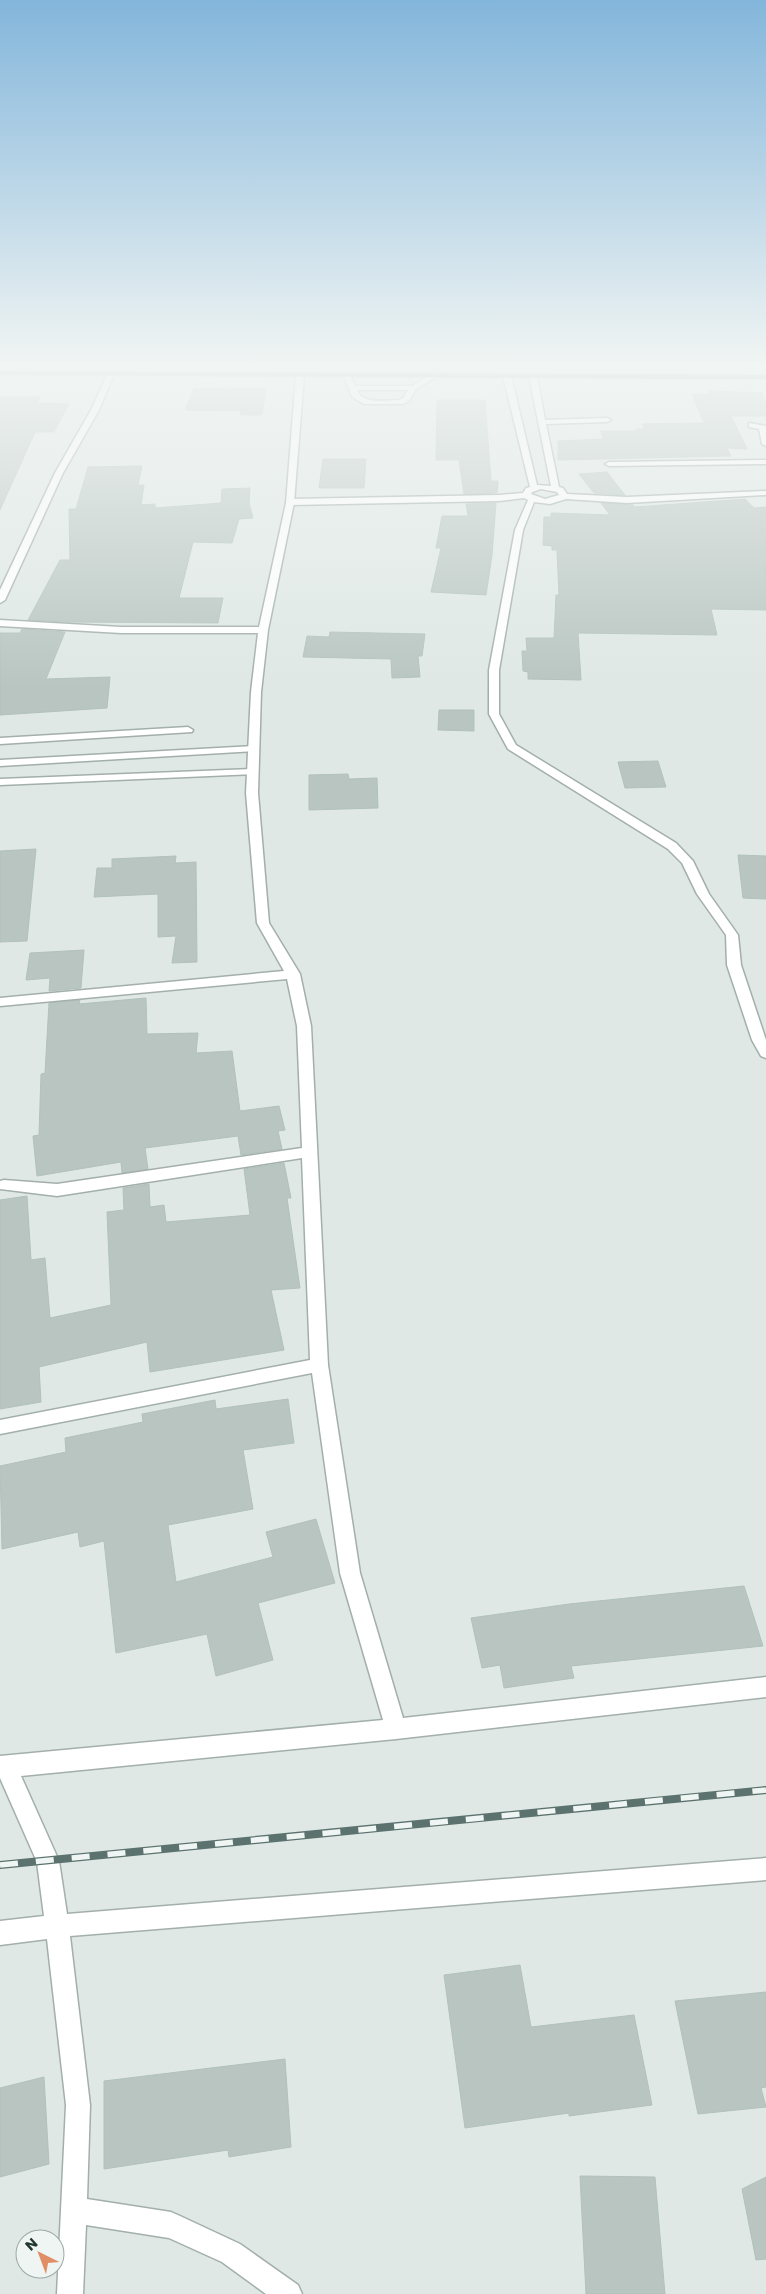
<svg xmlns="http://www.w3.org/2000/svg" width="766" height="2294" viewBox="0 0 766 2294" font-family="Poppins,sans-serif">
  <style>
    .building { fill: #b8c5c1; stroke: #b2c1bc }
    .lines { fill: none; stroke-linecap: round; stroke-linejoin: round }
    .service-casing { stroke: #a3afac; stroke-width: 3 }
    .minor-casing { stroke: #a3afac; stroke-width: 3 }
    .trunk-casing { stroke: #bdc3c2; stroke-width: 3 }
    .service { fill: #fff; fill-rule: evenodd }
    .minor { fill: #fff; fill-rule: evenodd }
    .trunk { fill: #4e7c74; fill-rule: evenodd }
    .rail-casing { stroke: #5c726e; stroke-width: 8 }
    .rail { stroke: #eff5f3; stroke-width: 5.5; stroke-dasharray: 18; stroke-linecap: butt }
  </style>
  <rect width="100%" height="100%" fill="#dfe8e5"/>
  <path class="building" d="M226 388 266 389 262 415H241V411L185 410 194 389Z
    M708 391 762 393 766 402V416H731L747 449 727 448 731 456 558 460V441L603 439 601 431H637L636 429H644L642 424 704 423 692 394H710Z
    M0 397H40L37 403 69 404 54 432H35L0 510Z
    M437 400H485L491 481H498L497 493 464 494 459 460H436Z
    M323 459H366L364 488H319Z
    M142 466 138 485H144L141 505 155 504V508L221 503 222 489 250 488 249 503 253 518 239 519 232 543 193 542 179 598H223L218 623 69 622 28 620 60 560H70L69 509H76L88 467Z
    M607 472 625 495 594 493 579 474Z
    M745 499 754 508 766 507V610L711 609 717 635 578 633 581 680 528 679V672L523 671 522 651H527L526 638H554L556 595H559L557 550H552V546L543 545 544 517H551V513L610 515 601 503 633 505 635 507Z
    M496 503 492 555 486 595 431 592 441 548H436L442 516H468L466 504Z
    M22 629 65 632 46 679 110 677 107 708 0 715V633H20Z
    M330 632 425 634 422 656H418L420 677 392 678 391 659 303 657 307 636 329 637Z
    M439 710H474V731L438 730Z
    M658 761 666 787 625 788 618 762Z
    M348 774 349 779 377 778 378 808 309 810V775Z
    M36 849 27 941 0 942V851Z
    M738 855 766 856V899L743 898Z
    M176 856 175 863 196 862 197 962 172 963 176 936 158 937V894L94 897 97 868H112V859Z
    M84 950 81 988 49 991 50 978 26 980 30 953Z
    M146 998 147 1034 198 1033 196 1053 232 1051 240 1111 279 1106 285 1130 278 1131 282 1149 241 1155 238 1136 145 1148 148 1169 122 1173 121 1162 37 1176 33 1136 39 1135 41 1074 45 1073 49 1003 80 1000 79 1004Z
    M284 1163 291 1198H287L300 1288 271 1290 284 1350 150 1372 147 1342 39 1367 41 1402 0 1409V1200L27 1196 31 1260 45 1258 50 1318 111 1305 107 1212 124 1210 123 1188 149 1184 150 1207 164 1205 166 1222 250 1215 244 1169Z
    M288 1399 294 1443 243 1450 253 1509 168 1525 176 1582 273 1557 266 1532 316 1519 335 1583 258 1603 273 1660 216 1676 207 1634 116 1653 104 1541 80 1547 78 1532 2 1549 0 1466 66 1452 65 1438 143 1422 142 1414 215 1400 216 1409Z
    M744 1586 763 1646 571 1666 574 1678 504 1688 500 1665 482 1668 471 1618 569 1604Z
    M520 1965 531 2027 634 2015 652 2105 569 2116V2113L465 2128 444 1975Z
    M766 1992V2087L761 2088 766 2107 698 2114 675 2001Z
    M285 2059 291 2147 229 2157 228 2150 104 2169V2081Z
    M44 2077 49 2164 0 2177V2088Z
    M580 2176 655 2177 665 2294H586Z
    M766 2177V2259L756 2260 742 2189Z"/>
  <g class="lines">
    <defs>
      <path id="service" d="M343 373H349L355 386H412L433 373 440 375 416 389 409 401 403 404H364L352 397ZM357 390H408L403 398 399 400C385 400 363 405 357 390Z
        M507 374 511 376 537 485 551 486 529 376 533 374 537 376 545 420 607 418 611 420 607 422 546 424 559 487 563 488 567 494 627 497 766 491V495L627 503 566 499 550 504 534 502 523 530 499 670V714L516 745 676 843 693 861 709 894 738 935 741 965 766 1040V1058L761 1056 752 1040 727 965 726 935 697 894 682 863 668 849 508 749 489 714V670L515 530 528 500 524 498 499 501 290 505 286 502 290 499 499 495 523 493 526 488 530 487 503 376ZM541 489 557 492 559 495 545 499 531 494 532 492Z
        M749 423 766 426V446L762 444 759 429 749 427Z
        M766 460V464L609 466 605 464 609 462Z
        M188 727 193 730 192 732 0 744V738Z
        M254 746 259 749 258 751 0 766V760Z
        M252 769 256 770 258 772 256 774 0 785V779Z"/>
      <path id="minor" d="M108 373 114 374 99 410 63 473 5 600 0 603V590L55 473 91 410Z
        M300 373 304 375 294 503 268 630 261 692 258 793 269 923 300 974 311 1026 328 1365 360 1573 403 1718 766 1677V1697L396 1739 21 1776 59 1861 67 1914 766 1858V1880L70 1936 90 2105 87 2199 171 2212 180 2216 240 2244 298 2285 302 2294H266L222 2262 169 2238 86 2225 83 2294H57L66 2105 47 1939 0 1945V1921L44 1916 37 1862 0 1778V1756L383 1720 340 1573 312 1373 0 1434V1420L310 1360 302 1158 57 1196 0 1189V1181L4 1180 57 1184 302 1148 297 1026 287 979 0 1006V998L284 971 257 923 246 793 251 692 258 633H121L0 626V620L121 627H259L286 503 296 375Z"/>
      <path id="trunk" d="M0 371 766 375V379L0 375Z"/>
    </defs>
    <use href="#service" class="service-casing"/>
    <use href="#minor" class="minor-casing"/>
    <use href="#trunk" class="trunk-casing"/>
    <use href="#service" class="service"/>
    <use href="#minor" class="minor"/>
    <use href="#trunk" class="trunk"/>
    <defs>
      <path id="rail" d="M0 1865 766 1790"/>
    </defs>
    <use href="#rail" class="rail-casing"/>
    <use href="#rail" class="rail"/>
  </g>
  <linearGradient id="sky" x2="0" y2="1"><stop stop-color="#83b6db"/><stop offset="0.53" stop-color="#f1f5f3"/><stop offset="1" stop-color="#f1f5f3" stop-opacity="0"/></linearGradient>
  <rect width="766" height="688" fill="url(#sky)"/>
  <g transform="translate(40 2254) rotate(318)"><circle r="24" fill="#eff5f3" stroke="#9da9a6"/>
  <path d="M0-4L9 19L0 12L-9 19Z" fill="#e08e65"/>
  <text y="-8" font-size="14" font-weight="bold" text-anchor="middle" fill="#223632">N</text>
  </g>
</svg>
